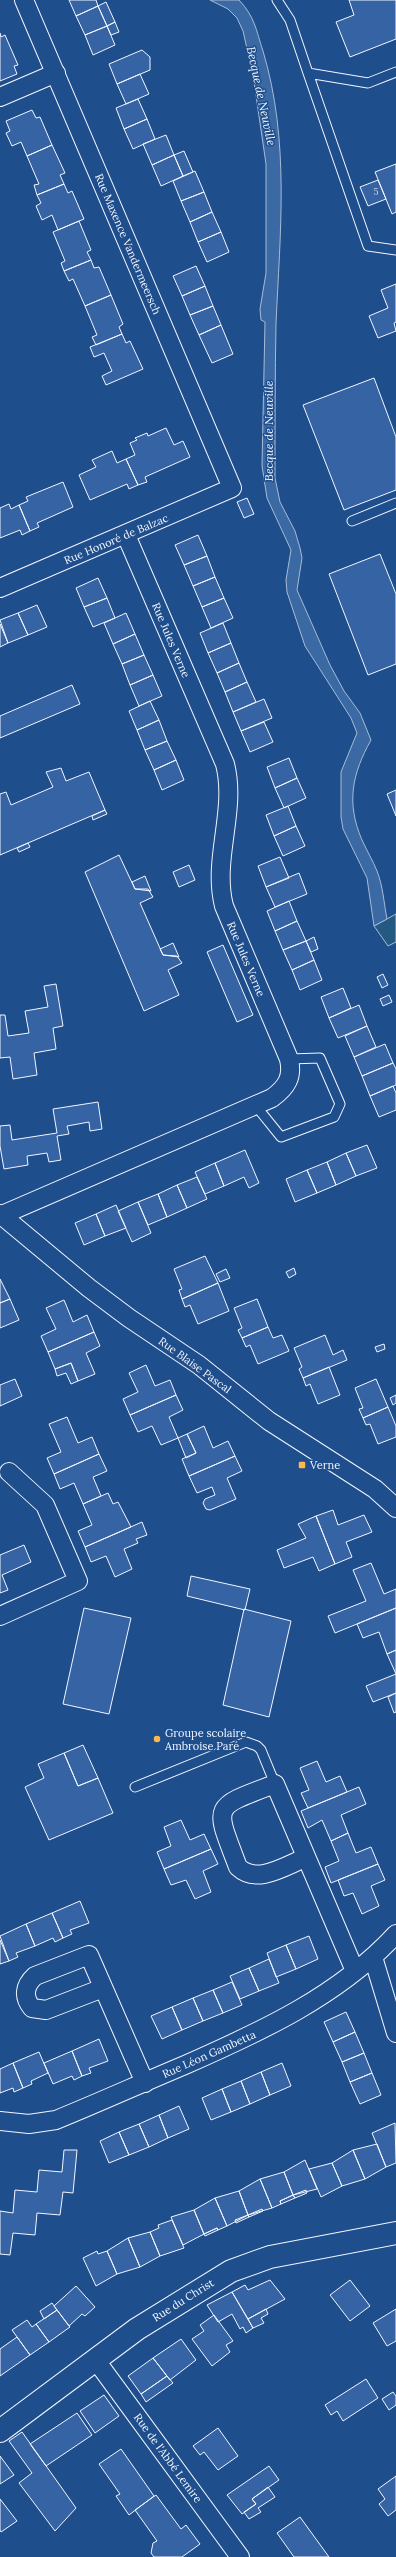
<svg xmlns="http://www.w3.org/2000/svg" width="396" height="2557" viewBox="0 0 396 2557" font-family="Lora,serif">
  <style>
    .green { fill: #245a82; stroke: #a8bbd7 }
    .water { fill: #3b69a3; stroke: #a8bbd7 }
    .building { fill: #3563a3; stroke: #f2f6ff }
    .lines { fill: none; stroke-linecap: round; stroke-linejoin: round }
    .service-casing { stroke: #f2f6ff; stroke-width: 11 }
    .minor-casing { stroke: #f2f6ff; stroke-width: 20 }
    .tertiary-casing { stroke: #f2f6ff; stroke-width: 24 }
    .service { stroke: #1f4e8c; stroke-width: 9 }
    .minor { stroke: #1f4e8c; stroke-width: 18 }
    .tertiary { stroke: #1f4e8c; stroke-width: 22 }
    .poi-dot { fill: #ffb74d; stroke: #1f4e8c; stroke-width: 1.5 }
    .labels { text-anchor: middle; stroke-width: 3; stroke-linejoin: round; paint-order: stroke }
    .number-label { font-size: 9px; fill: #c3d1e8 }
    .street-label { font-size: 11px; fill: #f2f6ff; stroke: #1f4e8c }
    .poi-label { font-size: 11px; fill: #f2f6ff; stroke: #1f4e8c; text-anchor: start }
    .water-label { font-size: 12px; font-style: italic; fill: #f2f6ff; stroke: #1f4e8c }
  </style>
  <rect width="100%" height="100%" fill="#1f4e8c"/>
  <path class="green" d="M396 914V942L388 946 374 926Z"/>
  <path class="water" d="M210 0H239C255 17 256 30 263 51 290 141 280 232 276 324 275 375 275 427 275 478L280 502 295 531 300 548 302 558 297 590 330 665 344 691 360 713 371 740C352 774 346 803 362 840 367 851 373 861 377 871 383 886 384 904 387 919L374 926 367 878 343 829 341 817V772L357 733 351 718 305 646 287 592 286 580 291 550 267 498 262 466 265 322 261 320 260 309 266 273V164L253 75 243 31 237 18 228 9Z"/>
  <path class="building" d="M69 0H96L98 6 76 16Z
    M349 0H396V39L350 57 336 22 354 15Z
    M106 2 115 22 107 26 98 6Z
    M98 6 107 26 85 35 76 16Z
    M115 22 119 32 111 35 107 26Z
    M107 26 115 45 93 55 85 35Z
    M0 33 1 37 5 35 18 65 14 66 17 74 0 81Z
    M142 50 150 57V70L117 84 109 64Z
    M140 74 149 94 126 104 117 84Z
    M138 99 147 119 124 129 116 108Z
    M32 110 36 118 40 117 52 145 27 156 21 142 12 146 6 133 10 131 6 121Z
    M147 119 155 139 133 149 124 129Z
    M166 135 174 155 152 165 143 144Z
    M52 145 65 173 60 175 64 184 37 195 34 185 39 184 27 156Z
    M184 151 193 172 183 176 174 155Z
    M174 155 183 176 161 186 152 165Z
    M396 164V212L392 214 375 172Z
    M195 171 204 192 181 201 173 181Z
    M378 180 386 199 368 206 360 187Z
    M64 184 68 193 72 191 84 219 58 230 52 215 42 220 36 206 41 203 37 195Z
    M204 192 212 212 190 222 181 201Z
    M212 212 221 232 198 242 190 222Z
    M79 221 91 250 87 252 91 260 64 271 61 263 65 261 53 232Z
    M221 232 229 252 207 262 198 242Z
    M91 260 94 268 99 267 111 295 85 306 73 279 69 281 64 271Z
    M196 266 205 286 182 296 173 276Z
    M396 284V322L394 323 396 331 378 338 369 316 388 308 381 290Z
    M205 286 213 306 190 315 182 296Z
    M111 295 123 324 119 327 122 334 96 345 92 337 97 335 85 306Z
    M213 306 221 325 199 335 190 315Z
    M221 325 233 354 212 363 199 335Z
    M122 334 126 343 130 341 143 369 106 385 102 376 112 371 104 353 94 357 90 347Z
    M374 378 396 437V490L344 510 303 405Z
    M166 428 174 445 183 441 190 457 145 477 147 482 138 485 126 459 135 455 130 443 137 440 135 438 147 433 148 436Z
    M112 451 117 463 126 459 138 485 129 489 127 484 90 500 79 475 96 467 92 460Z
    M63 482 73 507 37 523 39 527 30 531 19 505 28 501 26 497Z
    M247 498 254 514 244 518 237 502Z
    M9 504 11 509 19 505 30 531 22 535 20 530 0 538V508Z
    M198 535 207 556 184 565 175 545Z
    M380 554 396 594V664L368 675 329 574Z
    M207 556 215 577 193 586 184 565Z
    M215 577 224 598 202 607 193 586Z
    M98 578 107 598 84 607 76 588Z
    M107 598 115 618 93 627 84 607Z
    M224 598 233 618 211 628 202 607Z
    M37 605 47 627 28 635 18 613Z
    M18 613 28 635 8 643 0 620Z
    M126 613 135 634 113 644 104 623Z
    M223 623 231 643 208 653 200 633Z
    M0 624 8 643 0 647Z
    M135 634 144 655 122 664 113 644Z
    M231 643 239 663 217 673 208 653Z
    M144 655 153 675 130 685 122 664Z
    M239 663 247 682 225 692 217 673Z
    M153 675 162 696 139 706 130 685Z
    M247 682 256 702 233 712 225 692Z
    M72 685 80 704 0 738V716Z
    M264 699 272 718 241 731 233 712Z
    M150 701 159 720 137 730 129 711Z
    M159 720 167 741 145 750 137 730Z
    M264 722 273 742 250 752 241 731Z
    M167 741 176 760 154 770 145 750Z
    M289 758 297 778 275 788 267 767Z
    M176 760 184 780 162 790 154 770Z
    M61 768 66 781 89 772 105 810 0 855V794L6 792 11 805 53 787 46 772Z
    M297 778 306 798 284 808 275 788Z
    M396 790V816L387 794Z
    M288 806 296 826 274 836 266 815Z
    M105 810 107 814 93 820 92 816Z
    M296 826 305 846 283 856 274 836Z
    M28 843 30 847 19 852 17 848Z
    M119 855 135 889H148L153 897 140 903 163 955 177 956 182 963 168 970 179 995 144 1011 85 872Z
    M280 857 289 878 266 887 258 866Z
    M189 865 195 880 179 887 173 872Z
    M299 873 307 894 275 907 266 887Z
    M145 876 151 891 135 889 132 882Z
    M289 901 297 921 275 931 267 911Z
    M297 921 306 941 283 950 275 931Z
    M314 937 318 949 311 952 306 941Z
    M306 941 314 960 292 970 283 950Z
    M173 943 179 957 163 955 160 949Z
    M223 945 253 1015 237 1022 207 952Z
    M314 960 322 980 300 990 292 970Z
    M383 974 388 985 382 988 377 977Z
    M56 984 63 1026 53 1028 56 1049 34 1053 37 1075 13 1079 10 1057 0 1058V1015H5L8 1036 29 1033 25 1011 48 1007 44 986Z
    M343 988 351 1008 329 1018 321 997Z
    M389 995 392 1002 383 1006 380 999Z
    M359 1005 367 1026 338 1038 329 1018Z
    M367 1026 376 1047 354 1057 345 1036Z
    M385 1044 393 1063 362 1076 354 1057Z
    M393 1063 396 1069V1085L370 1096 362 1076Z
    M393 1086 396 1093V1110L379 1117 370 1096Z
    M98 1102 102 1129 90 1131 89 1122 67 1126 69 1134 57 1136 61 1160 49 1162 47 1153 27 1156 28 1165 4 1169 0 1146V1126L10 1125 12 1140 57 1133 53 1109Z
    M367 1145 377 1168 356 1176 346 1153Z
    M245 1150 259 1183 249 1188 244 1177 224 1186 215 1163Z
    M346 1153 356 1176 336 1185 327 1162Z
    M327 1162 336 1185 317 1193 307 1170Z
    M215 1163 224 1186 205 1194 195 1172Z
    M307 1170 317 1193 295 1202 286 1179Z
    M197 1177 207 1199 187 1208 177 1185Z
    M177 1185 187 1208 167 1217 158 1194Z
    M158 1194 167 1217 148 1225 138 1202Z
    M138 1202 151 1233 132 1242 118 1211Z
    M116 1205 126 1228 105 1236 96 1214Z
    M96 1214 105 1236 84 1245 75 1223Z
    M205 1256 218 1283 182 1299 179 1290 182 1289 174 1269Z
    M294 1268 296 1274 289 1278 286 1272Z
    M226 1269 230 1278 220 1282 216 1274Z
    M0 1279 10 1299 0 1303Z
    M218 1283 229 1311 198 1324 190 1305 185 1307 182 1299Z
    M10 1299 19 1320 0 1328V1303Z
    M257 1299 268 1327 242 1338 238 1330 242 1328 234 1308Z
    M64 1300 73 1322 87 1315 94 1332 48 1352 41 1336 56 1329 46 1308Z
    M268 1327 273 1338 282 1335 289 1351 258 1364 250 1345 246 1347 242 1338Z
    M94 1332 100 1346 86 1353 95 1374 78 1381 71 1363 55 1369 48 1352Z
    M325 1335 333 1355 343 1350 347 1360 303 1378 299 1369 302 1367 294 1348Z
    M384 1344 385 1349 377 1352 375 1347Z
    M71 1363 78 1381 71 1384 66 1373 57 1376 55 1369Z
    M146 1365 155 1386 170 1380 176 1395 130 1415 123 1399 138 1392 129 1373Z
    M329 1367 340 1395 318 1404 310 1384 306 1386 303 1378Z
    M15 1379 22 1396 0 1406V1385Z
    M376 1379 388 1407 363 1418 359 1409 363 1408 355 1388Z
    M176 1395 183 1410 169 1417 178 1438 161 1445 152 1426 138 1432 130 1415Z
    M396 1395V1403L393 1405 390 1398Z
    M388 1407 396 1426V1437L378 1444 370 1424 366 1425 363 1418Z
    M67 1417 78 1443 92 1437 99 1454 54 1474 47 1458 61 1452 49 1424Z
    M204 1426 213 1448 228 1441 235 1456 189 1476 182 1459 196 1453 187 1434Z
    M187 1434 196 1453 186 1458 178 1438Z
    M99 1454 107 1471 93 1477 101 1496 83 1504 74 1483 60 1489 54 1474Z
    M235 1456 242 1471 227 1478 236 1499 210 1510 206 1509 203 1503 205 1499 215 1495 212 1487 197 1493 189 1476Z
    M108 1493 113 1504 118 1502 131 1527 85 1547 78 1531 92 1525 83 1504Z
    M333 1510 338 1525 364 1515 372 1532 346 1542 352 1557 335 1564 316 1516Z
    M316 1516 335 1564 319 1571 313 1557 284 1568 277 1550 306 1538 298 1524Z
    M142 1522 147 1535 136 1539 138 1543 124 1549 132 1569 115 1577 106 1556 91 1562 85 1547Z
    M24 1545 31 1562 2 1575 8 1590 0 1593V1555Z
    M371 1563 384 1594 396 1589V1608L335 1633 328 1616 366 1601 353 1570Z
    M191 1576 250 1589 245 1610 187 1596Z
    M84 1608 131 1618 109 1714 63 1704Z
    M396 1608V1650L387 1654 379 1632 363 1638 357 1624Z
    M244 1609 291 1621 269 1717 223 1705Z
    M396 1650V1693L373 1702 366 1686 396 1674 387 1654Z
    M396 1693V1712L394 1713 388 1697Z
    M83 1745 98 1778 78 1786 64 1753Z
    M64 1753 78 1786 98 1778 113 1813 49 1840 25 1787 44 1778 38 1764Z
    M317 1761 326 1782 340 1776 347 1792 308 1808 301 1793 309 1790 300 1768Z
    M359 1787 366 1804 341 1815 348 1833 331 1841 322 1820 308 1828 301 1811Z
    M181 1820 190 1840 204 1834 211 1849 164 1869 157 1852 171 1846 164 1827Z
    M348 1833 356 1853 371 1847 378 1864 331 1883 325 1867 339 1861 331 1841Z
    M211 1849 218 1864 203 1871 211 1892 195 1899 186 1880 171 1885 164 1869Z
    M378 1864 385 1880 371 1886 379 1906 362 1914 353 1893 344 1896 338 1880Z
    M80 1901 89 1923 70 1930 72 1934 63 1938 52 1913Z
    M52 1913 63 1938 55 1942 53 1938 35 1946 26 1924Z
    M26 1924 35 1946 16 1953 18 1957 9 1961 0 1936Z
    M309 1936 318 1959 296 1969 286 1945Z
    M0 1940 9 1961 0 1964Z
    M286 1945 296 1969 276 1977 267 1953Z
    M269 1959 279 1983 259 1991 249 1968Z
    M249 1968 259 1991 240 1999 230 1976Z
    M232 1982 242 2005 223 2013 213 1990Z
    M213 1990 223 2013 203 2021 193 1998Z
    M193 1998 203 2021 182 2030 172 2007Z
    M172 2007 182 2030 162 2039 151 2016Z
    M346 2012 355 2032 333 2042 324 2022Z
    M355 2032 364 2053 342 2062 333 2042Z
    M99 2039 108 2061 89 2068 91 2073 82 2076 72 2051Z
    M72 2051 82 2076 74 2080 72 2076 53 2084 44 2063Z
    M39 2052 48 2073 31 2081 32 2084 23 2088 13 2063Z
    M364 2053 372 2073 350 2082 342 2062Z
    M13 2063 23 2088 14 2092 13 2088 0 2093V2069Z
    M282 2063 291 2086 270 2095 261 2072Z
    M261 2072 270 2095 250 2104 241 2081Z
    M372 2073 381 2095 360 2104 350 2082Z
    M241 2081 250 2104 231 2112 222 2089Z
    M222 2089 231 2112 211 2120 202 2098Z
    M179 2106 189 2129 168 2138 159 2115Z
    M159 2115 168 2138 149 2147 139 2124Z
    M395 2123 396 2163 386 2167 372 2133Z
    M139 2124 149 2147 129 2155 119 2132Z
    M119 2132 129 2155 109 2163 100 2141Z
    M377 2144 386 2167 365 2179 353 2150Z
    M64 2150H77L73 2193 63 2192 60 2215 37 2213 35 2235 13 2233 10 2255 0 2254V2211L13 2213 15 2190 37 2192 39 2170 62 2172Z
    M353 2150 365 2179 342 2186 332 2163Z
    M305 2160 317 2189 293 2195 284 2172Z
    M332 2163 342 2186 321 2197 309 2169Z
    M284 2172 293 2195 280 2201 281 2204 272 2208 260 2179Z
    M260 2179 272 2208 248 2215 239 2191Z
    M306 2190 307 2193 295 2198 293 2195Z
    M239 2191 248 2215 227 2226 215 2198Z
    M293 2195 295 2198 281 2204 280 2201Z
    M215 2198 227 2226 218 2230 217 2228 204 2234 194 2210Z
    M262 2209 263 2211 249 2217 248 2215Z
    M194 2210 204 2234 183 2245 171 2217Z
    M248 2215 249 2217 236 2223 235 2220Z
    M172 2220 184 2248 160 2256 150 2232 159 2228 158 2225Z
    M217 2228 218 2230 205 2236 204 2234Z
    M150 2232 160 2256 140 2267 128 2238Z
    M128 2238 140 2267 117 2274 107 2251Z
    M97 2251 98 2254 107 2251 117 2274 96 2286 83 2258Z
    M270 2280 285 2299 248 2319 232 2292 245 2285 248 2290Z
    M350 2280 370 2306 350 2321 330 2295Z
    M76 2286 95 2307 85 2316 82 2314 69 2326 54 2306Z
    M232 2292 253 2328 246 2333 243 2327 240 2329 232 2314 218 2322 207 2305Z
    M52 2303 57 2310 44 2319 40 2311Z
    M266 2309 268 2314 261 2318 264 2323 253 2328 248 2319Z
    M396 2309V2341L387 2346 373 2323Z
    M57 2310 70 2327 49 2342 36 2324Z
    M214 2315 233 2341 226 2345 230 2352 212 2366 192 2339 204 2331 200 2325Z
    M27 2320 32 2327 36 2324 49 2342 30 2355 12 2330Z
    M17 2337 30 2355 0 2376V2349Z
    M181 2339 196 2360 170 2380 153 2358Z
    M153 2358 167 2376 141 2394 128 2376Z
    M167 2376 173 2383 146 2402 141 2394Z
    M366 2379 378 2398 343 2421 337 2411 331 2415 325 2405Z
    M393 2392 396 2396V2405L389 2410 382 2399Z
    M104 2395 119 2416 95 2433 80 2411Z
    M77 2413 92 2435 46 2466 30 2444Z
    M218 2428 238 2456 218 2470 204 2452 200 2455 193 2446Z
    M22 2432 76 2508 55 2531 19 2483 32 2473 9 2441Z
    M121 2449 154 2496 129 2515 116 2496 120 2494 99 2464Z
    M0 2456 14 2475 0 2484Z
    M269 2466 279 2480 252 2499 256 2504 242 2514 227 2495Z
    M396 2476V2510L388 2516 379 2504 385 2499 378 2489Z
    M268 2487 275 2497 258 2508 261 2512 249 2519 244 2512 256 2504 252 2499Z
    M156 2495 181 2529 186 2525 200 2544 182 2557H154L151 2553 153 2543 157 2541 135 2510Z
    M0 2499 17 2521 1 2532 0 2530Z
    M300 2517 329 2557H294L277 2533Z"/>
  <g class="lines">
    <defs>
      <path id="service" d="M277 0 290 20 308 73 368 83 396 72
        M308 73 368 246 396 250
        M352 521 396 503
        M256 1106 281 1137 334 1117 340 1104 320 1058 289 1059
        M135 1787 246 1742 257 1746 261 1750 275 1784"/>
      <path id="minor" d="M0 97 56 73
        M0 588 232 488 24 0
        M0 1214 89 1288 129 1318 199 1365 269 1421 375 1489 396 1508
        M2 1215 272 1098C287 1087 293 1077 289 1059L224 906C212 859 237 811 225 764L126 535
        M0 1616 78 1581 45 1505 9 1472
        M305 1858C285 1866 257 1885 238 1867 214 1804 211 1808 275 1784L355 1971
        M373 1957 396 2033
        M103 1988 46 2010 32 2008C23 1997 24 1986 35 1976L89 1955 145 2083
        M0 2121 29 2124 56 2120C100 2102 142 2083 185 2065 260 2032 339 1996 396 1934
        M95 2359 240 2557"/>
      <path id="tertiary" d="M0 2431 137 2329 231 2271 270 2257 396 2233"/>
    </defs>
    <use href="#service" class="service-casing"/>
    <use href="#minor" class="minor-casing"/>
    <use href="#tertiary" class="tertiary-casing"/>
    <use href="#service" class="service"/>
    <use href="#minor" class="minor"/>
    <use href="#tertiary" class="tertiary"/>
  </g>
  <g class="poi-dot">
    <rect x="298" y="1461" width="8" height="8" rx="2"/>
    <circle cx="157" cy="1739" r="4"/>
  </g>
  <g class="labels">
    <g class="number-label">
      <text x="376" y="195">5</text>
    </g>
    <g class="street-label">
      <text transform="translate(128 244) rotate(67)" y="4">Rue Maxence Vandermeersch</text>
      <text transform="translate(116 539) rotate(-23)" y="4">Rue Honoré de Balzac</text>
      <text transform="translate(171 640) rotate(67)" y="4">Rue Jules Verne</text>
      <text transform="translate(246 959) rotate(67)" y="4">Rue Jules Verne</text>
      <text transform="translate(195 1365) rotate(36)" y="4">Rue Blaise Pascal</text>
      <text transform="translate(209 2054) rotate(-24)" y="4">Rue Léon Gambetta</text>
      <text transform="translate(183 2300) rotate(-32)" y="4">Rue du Christ</text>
      <text transform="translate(168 2458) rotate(54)" y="4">Rue de l'Abbé Lemire</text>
    </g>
    <g class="poi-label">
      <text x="310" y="1469">Verne</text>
      <text x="165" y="1737">Groupe scolaire<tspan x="165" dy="13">Ambroise Paré</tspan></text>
    </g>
    <g class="water-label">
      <text transform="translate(261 96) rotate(78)" y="4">Becque de Neuville</text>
      <text transform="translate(269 431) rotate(-90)" y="4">Becque de Neuville</text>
    </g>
  </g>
</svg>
